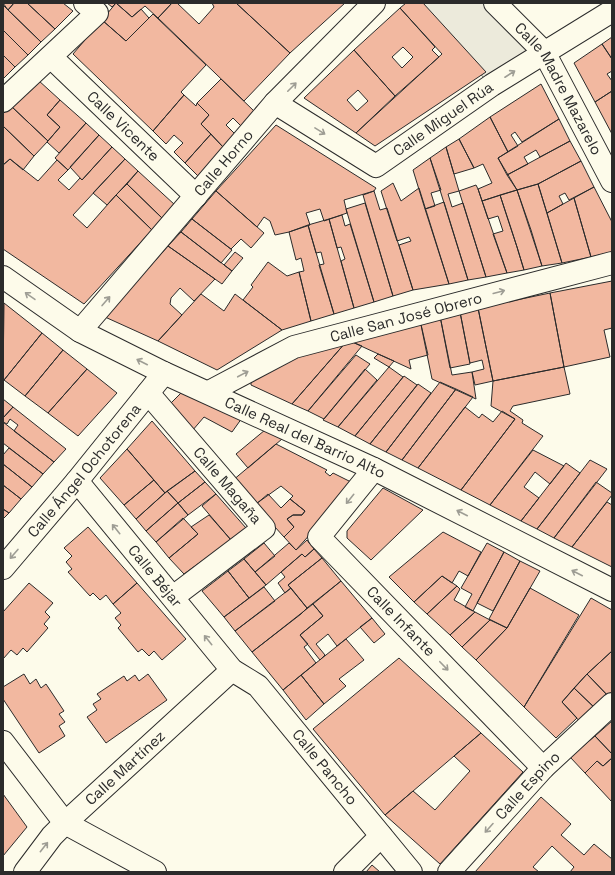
<svg xmlns="http://www.w3.org/2000/svg" width="615" height="875" viewBox="0 0 615 875" font-family="'Space Grotesk',sans-serif">
  <style>
    .parking { fill: #eceadb; stroke: #74746e }
    .building { fill: #f2b8a0; stroke: #2b2b2b; fill-rule: evenodd }
    .lines { fill: none; stroke-linecap: round; stroke-linejoin: round }
    .street-casing { stroke: #2b2b2b; stroke-width: 24 }
    .secondary-casing { stroke: #2b2b2b; stroke-width: 24 }
    .street { stroke: #fdfbea; stroke-width: 22 }
    .secondary { stroke: #fdfbea; stroke-width: 22 }
    .oneway { stroke: #9e9d94 }
    .labels { text-anchor: middle; stroke-width: 3; stroke-linejoin: round; paint-order: stroke }
    .street-label { font-size: 15px; fill: #2b2b2b; stroke: #fdfbea }
  </style>
  <rect width="100%" height="100%" fill="#fdfbea"/>
  <path class="parking" d="M403 3H495L544 52 492 85Z"/>
  <path class="building" d="M3 3H14L8 10Z
    M14 3H27L55 29 41 42 8 10Z
    M27 3H63L73 11 55 29Z
    M107 3H172L158 18 145 6 132 17 116 3 112 7Z
    M116 3 132 17 141 9 149 18 126 41 102 20Z
    M172 3H177L199 24 214 7 212 3H236L290 53 244 101 158 18Z
    M236 3H345L290 53Z
    M406 3H423L486 72 375 146 356 133 442 54 400 8Z
    M3 5 41 42 28 55 3 30Z
    M400 8 435 47 432 50 439 57 395 96 354 50ZM403 47 413 57 402 68 392 57Z
    M153 14 206 65 181 92 184 95 153 131 73 54 102 20 126 41Z
    M3 30 28 55 15 67 3 55Z
    M612 37V59L602 44Z
    M602 44 612 59V71L607 74 612 81V91L595 102 574 63Z
    M354 50 395 96 356 133 304 98ZM358 90 368 101 357 111 347 100Z
    M3 55 15 67 3 79Z
    M221 79 255 112 242 127 233 118 226 125 235 134 223 147 201 124 209 115 197 103Z
    M38 80 60 100 47 115 60 127 48 141 11 106Z
    M541 84 559 119 522 142 515 132 511 135 518 146 508 152 490 117Z
    M612 91V134L595 102Z
    M184 95 196 106 197 103 209 115 201 124 211 134 185 163 174 152 183 143 174 135 166 144 153 131Z
    M60 100 86 123 59 153 47 142 60 127 47 115Z
    M11 106 48 141 34 156 3 126V114Z
    M490 117 508 152 498 158 517 190 482 201 478 189 492 183 483 164 474 168 459 139Z
    M559 119 570 141 540 157 536 150 524 157 528 164 507 175 498 158Z
    M86 123 99 135 68 170 55 158Z
    M276 125 376 188 374 191 344 200 347 213 324 221 320 209 306 213 310 225 289 232 275 235 270 221 264 217 257 227 216 191Z
    M3 126 34 156 23 170 10 159 3 165Z
    M211 134 223 147 198 176 185 163Z
    M99 135 112 147 82 180 70 167Z
    M459 139 474 168 454 174 446 147Z
    M570 141 581 161 538 184 517 190 507 175Z
    M112 147 125 159 73 215 87 228 116 195 152 230 84 304 3 249V165L10 159 38 181 57 160 68 170 58 180 69 190 80 178 82 180Z
    M446 147 459 191 448 194 452 207 463 203 486 277 468 280 430 158Z
    M430 158 441 190 431 193 435 206 425 209 413 170Z
    M125 159 138 171 107 205 93 193Z
    M581 161 594 187 569 200 565 193 559 196 563 204 547 213 538 184Z
    M138 171 175 205 162 218 127 184Z
    M393 183 401 201 419 188 449 284 413 290 399 245 411 241 409 237 397 241 381 191Z
    M127 184 162 218 152 230 116 195Z
    M538 184 562 263 542 266 517 190Z
    M476 185 478 189 507 273 486 277 459 191Z
    M594 187 612 222V252L591 257 574 198Z
    M517 190 531 230 542 266 524 270 517 247 500 195Z
    M216 191 264 233 251 248 241 239 231 249 192 219Z
    M374 191 380 210 387 208 413 290 393 296 363 195Z
    M500 195 517 247 524 270 507 273 493 234 503 231 498 216 488 219 482 201Z
    M574 198 591 257 562 263 547 213Z
    M444 202 468 280 449 284 425 209Z
    M365 203 393 296 374 302 346 209Z
    M342 215 345 226 350 224 374 302 354 308 341 261 345 259 341 247 337 248 329 219Z
    M192 219 232 250 221 263 181 232Z
    M329 219 354 308 334 314 319 265 324 264 321 252 316 253 308 225Z
    M308 225 334 314 311 321 299 272 304 271 301 258 296 260 289 232Z
    M181 232 232 271 222 284 168 246Z
    M168 246 215 279 194 301 180 288 171 298 170 304 182 315 158 341 105 317Z
    M235 252 243 258 232 271 224 265Z
    M268 262 287 276 299 272 311 321 282 330 243 300 253 287 251 285Z
    M612 281V328L604 330 610 357 564 367 550 293Z
    M550 293 564 367 493 381 478 308Z
    M201 294 224 311 235 294 282 330 217 370 158 341Z
    M4 303 42 333 4 380 3 379Z
    M478 308 493 381 475 385 472 372 484 369 482 360 470 363 460 312Z
    M460 312 470 364 450 368 440 316Z
    M440 316 452 375 472 372 476 399 432 379 420 320Z
    M420 320 428 355 409 360 411 369 350 341Z
    M42 333 63 350 25 396 4 380Z
    M350 341 362 346 308 411 292 404 346 342Z
    M346 342 292 404 251 385V380L293 355Z
    M63 350 87 369 48 413 25 396Z
    M378 354 394 361 389 367 374 358Z
    M356 355 370 364 324 419 308 411Z
    M389 367 403 377 355 436 338 427Z
    M564 367 570 394 513 406 510 411 523 420 522 423 543 436 490 505 461 490 515 419 491 406 493 381Z
    M87 369 117 393 78 436 48 413Z
    M365 369 377 380 338 427 323 420Z
    M404 376 417 385 370 444 355 436Z
    M440 382 456 389 402 460 386 452Z
    M418 384 431 393 386 452 370 444Z
    M185 389 242 418 232 432 204 417 192 431 169 405Z
    M456 389 473 397 418 468 402 460Z
    M3 399 13 407 3 418Z
    M13 407 66 449 54 462 14 431 18 425 10 419 7 424 3 422V418Z
    M465 407 479 418 482 414 493 422 502 411 515 419 461 490 418 468Z
    M152 421 195 471 165 493 127 449Z
    M3 422 54 462 43 474 3 443Z
    M265 430 282 439 248 468 236 454Z
    M276 444 327 470 325 472 330 476 333 473 355 484 296 550 284 537 294 527 287 519 293 515H302L305 511 290 499 293 496 281 486 253 506 232 481Z
    M9 448 43 474 32 487 3 464V455Z
    M127 449 154 480 124 505 100 478Z
    M533 450 564 466 550 484 535 472 524 487 539 498 521 521 490 505Z
    M590 460 607 469 554 538 537 529Z
    M566 463 580 473 545 519 537 529 521 521Z
    M3 464 32 487 21 499 3 485Z
    M195 471 205 482 178 503 167 491Z
    M154 480 165 493 136 519 124 505Z
    M205 482 216 494 188 515 178 503Z
    M596 482 612 493V495L572 547 554 538Z
    M3 485 21 499 9 513 3 509Z
    M383 488 423 510 371 560 347 538V531Z
    M167 491 178 503 146 531 136 519Z
    M216 494 246 528 231 540 202 506Z
    M268 494 281 508 290 499 305 511 302 515H293L287 519 294 527 284 537 255 505Z
    M607 502 612 505V567L572 547Z
    M178 503 188 515 156 542 146 531Z
    M3 509 9 513 3 519Z
    M209 515 231 540 184 574 169 558 198 534 191 527Z
    M183 518 198 534 169 558 156 542Z
    M88 527 137 583 113 604 106 595 100 600 93 593 90 596 68 572 72 569 66 562 72 556 64 548Z
    M443 532 481 552 468 576 459 571 452 583 442 576 414 602 389 577Z
    M307 540 314 549 305 557 302 554 266 585 255 572 289 543 296 550Z
    M264 543 275 556 255 572 244 559Z
    M487 543 504 552 473 611 465 607 472 594 461 588Z
    M314 549 322 558 288 585 291 588 285 593 278 583 285 577 281 572 302 554 305 557Z
    M504 552 520 561 493 611 477 603Z
    M322 558 341 581 307 608 288 585Z
    M244 559 266 585 249 598 228 571Z
    M520 561 540 571 507 628 489 619Z
    M228 571 249 598 224 617 202 591Z
    M442 576 457 586 427 614 414 602Z
    M341 581 372 618 337 646 328 634 316 644 325 655 320 660 300 635 323 616 313 604Z
    M29 583 53 603 45 612 50 617 44 624 48 628 27 652 23 648 17 655 11 650 3 659V612Z
    M137 583 186 639 162 660 154 651 149 656 142 649 138 652 118 628 121 625 115 618 121 613 113 604Z
    M457 586 460 589 454 600 475 612 450 635 427 614Z
    M264 587 275 601 235 631 224 617Z
    M291 588 307 608 301 614 252 652 235 631Z
    M530 588 579 615 524 707 476 660 507 628Z
    M591 598 612 610V651L587 674 562 702 577 718 556 738 524 707Z
    M313 604 323 616 300 635 308 644 304 647 316 663 283 690 252 652Z
    M475 612 490 620 462 647 450 635Z
    M372 618 385 634 374 643 360 627Z
    M490 620 507 628 476 660 462 647Z
    M346 639 364 660 339 679 346 686 324 704 301 675Z
    M612 651V698L611 699 587 674Z
    M399 658 481 733 385 815 313 729Z
    M24 674 30 684 36 679 41 688 46 684 64 711 59 714 65 722 59 726 65 736 39 753 3 699V687Z
    M148 674 167 700 106 743 87 717 97 710 93 704 101 699 97 694 124 676 127 681 135 675 139 681Z
    M587 674 611 699 598 711 574 688Z
    M301 675 324 704 306 720 283 690Z
    M574 688 598 711 583 725 562 702Z
    M612 721V754L595 736Z
    M481 733 523 772 440 864 385 815 413 791 435 810 470 771 454 756Z
    M595 736 612 754V758L603 766 597 761 585 773 570 757Z
    M612 758V802L585 773 597 761 603 766Z
    M3 794 27 827 3 856Z
    M541 797 571 824 561 835 584 855 594 844 612 859V872H570L574 867 552 846 533 867 539 872H475Z
    M372 865 380 872H366Z"/>
  <g class="lines">
    <defs>
      <g id="street">
        <path id="s1" d="M495 3 544 52 612 181"/>
        <path id="s2" d="M51 57 196 196"/>
        <path d="M3 101 97 13 85 3"/>
        <path id="s3" d="M275 103 376 166 492 85 612 11"/>
        <path id="s4" d="M80 331 275 103 374 3"/>
        <path id="s5" d="M209 392 294 347 612 263"/>
        <path id="s6" d="M148 393 264 528 173 597"/>
        <path id="s7" d="M374 469 319 537 543 768"/>
        <path id="s8" d="M77 481 232 670 258 686 411 872"/>
        <path d="M3 742 65 823 155 872"/>
        <path id="s9" d="M25 872 52 836 65 823 232 670"/>
        <path d="M345 872 381 836"/>
        <path id="s10" d="M449 872 543 768 612 704"/>
      </g>
      <g id="secondary">
        <path id="s11" d="M3 277 80 331 164 373 374 469 612 590"/>
        <path id="s12" d="M3 568 77 481 164 373"/>
      </g>
    </defs>
    <use href="#street" class="street-casing"/>
    <use href="#secondary" class="secondary-casing"/>
    <use href="#street" class="street"/>
    <use href="#secondary" class="secondary"/>
  </g>
  <defs><path id="oneway-shaft" d="M-6 0H5M1.5-3L5.5 0L1.5 3" fill="none" stroke-width="1.6" stroke-linecap="round" stroke-linejoin="round"/></defs>
  <g class="oneway">
    <use href="#oneway-shaft" transform="translate(510 74) rotate(-33)"/>
    <use href="#oneway-shaft" transform="translate(292 87) rotate(-45)"/>
    <use href="#oneway-shaft" transform="translate(320 131) rotate(32)"/>
    <use href="#oneway-shaft" transform="translate(499 292) rotate(-15)"/>
    <use href="#oneway-shaft" transform="translate(30 296) rotate(-145)"/>
    <use href="#oneway-shaft" transform="translate(106 301) rotate(-49)"/>
    <use href="#oneway-shaft" transform="translate(142 362) rotate(-153)"/>
    <use href="#oneway-shaft" transform="translate(243 374) rotate(-28)"/>
    <use href="#oneway-shaft" transform="translate(350 499) rotate(129)"/>
    <use href="#oneway-shaft" transform="translate(462 513) rotate(-153)"/>
    <use href="#oneway-shaft" transform="translate(116 529) rotate(-129)"/>
    <use href="#oneway-shaft" transform="translate(14 554) rotate(131)"/>
    <use href="#oneway-shaft" transform="translate(577 573) rotate(-153)"/>
    <use href="#oneway-shaft" transform="translate(208 640) rotate(-129)"/>
    <use href="#oneway-shaft" transform="translate(444 666) rotate(46)"/>
    <use href="#oneway-shaft" transform="translate(489 828) rotate(132)"/>
    <use href="#oneway-shaft" transform="translate(44 847) rotate(-52)"/>
  </g>
  <g class="labels">
    <g class="street-label">
      <text dy="5" stroke="none"><textPath href="#s1" startOffset="108">Calle Madre Mazarelo</textPath></text>
      <text dy="5" stroke="none"><textPath href="#s3" startOffset="201">Calle Miguel Rúa</textPath></text>
      <text dy="5" stroke="none"><textPath href="#s2" startOffset="100">Calle Vicente</textPath></text>
      <text dy="5" stroke="none"><textPath href="#s4" startOffset="221">Calle Horno</textPath></text>
      <text dy="5" stroke="none"><textPath href="#s5" startOffset="212">Calle San José Obrero</textPath></text>
      <text dy="5" stroke="none"><textPath href="#s11" startOffset="343">Calle Real del Barrio Alto</textPath></text>
      <text dy="5" stroke="none"><textPath href="#s12" startOffset="127">Calle Ángel Ochotorena</textPath></text>
      <text dy="5" stroke="none"><textPath href="#s6" startOffset="122">Calle Magaña</textPath></text>
      <text dy="5" stroke="none"><textPath href="#s8" startOffset="123">Calle Béjar</textPath></text>
      <text dy="5" stroke="none"><textPath href="#s7" startOffset="205">Calle Infante</textPath></text>
      <text dy="5" stroke="none"><textPath href="#s8" startOffset="380">Calle Pancho</textPath></text>
      <text dy="5" stroke="none"><textPath href="#s9" startOffset="145">Calle Martínez</textPath></text>
      <text dy="5" stroke="none"><textPath href="#s10" startOffset="117">Calle Espino</textPath></text>
    </g>
  </g>
  <rect width="615" height="875" fill="none" stroke="#2b2b2b" stroke-width="8"/>
</svg>
